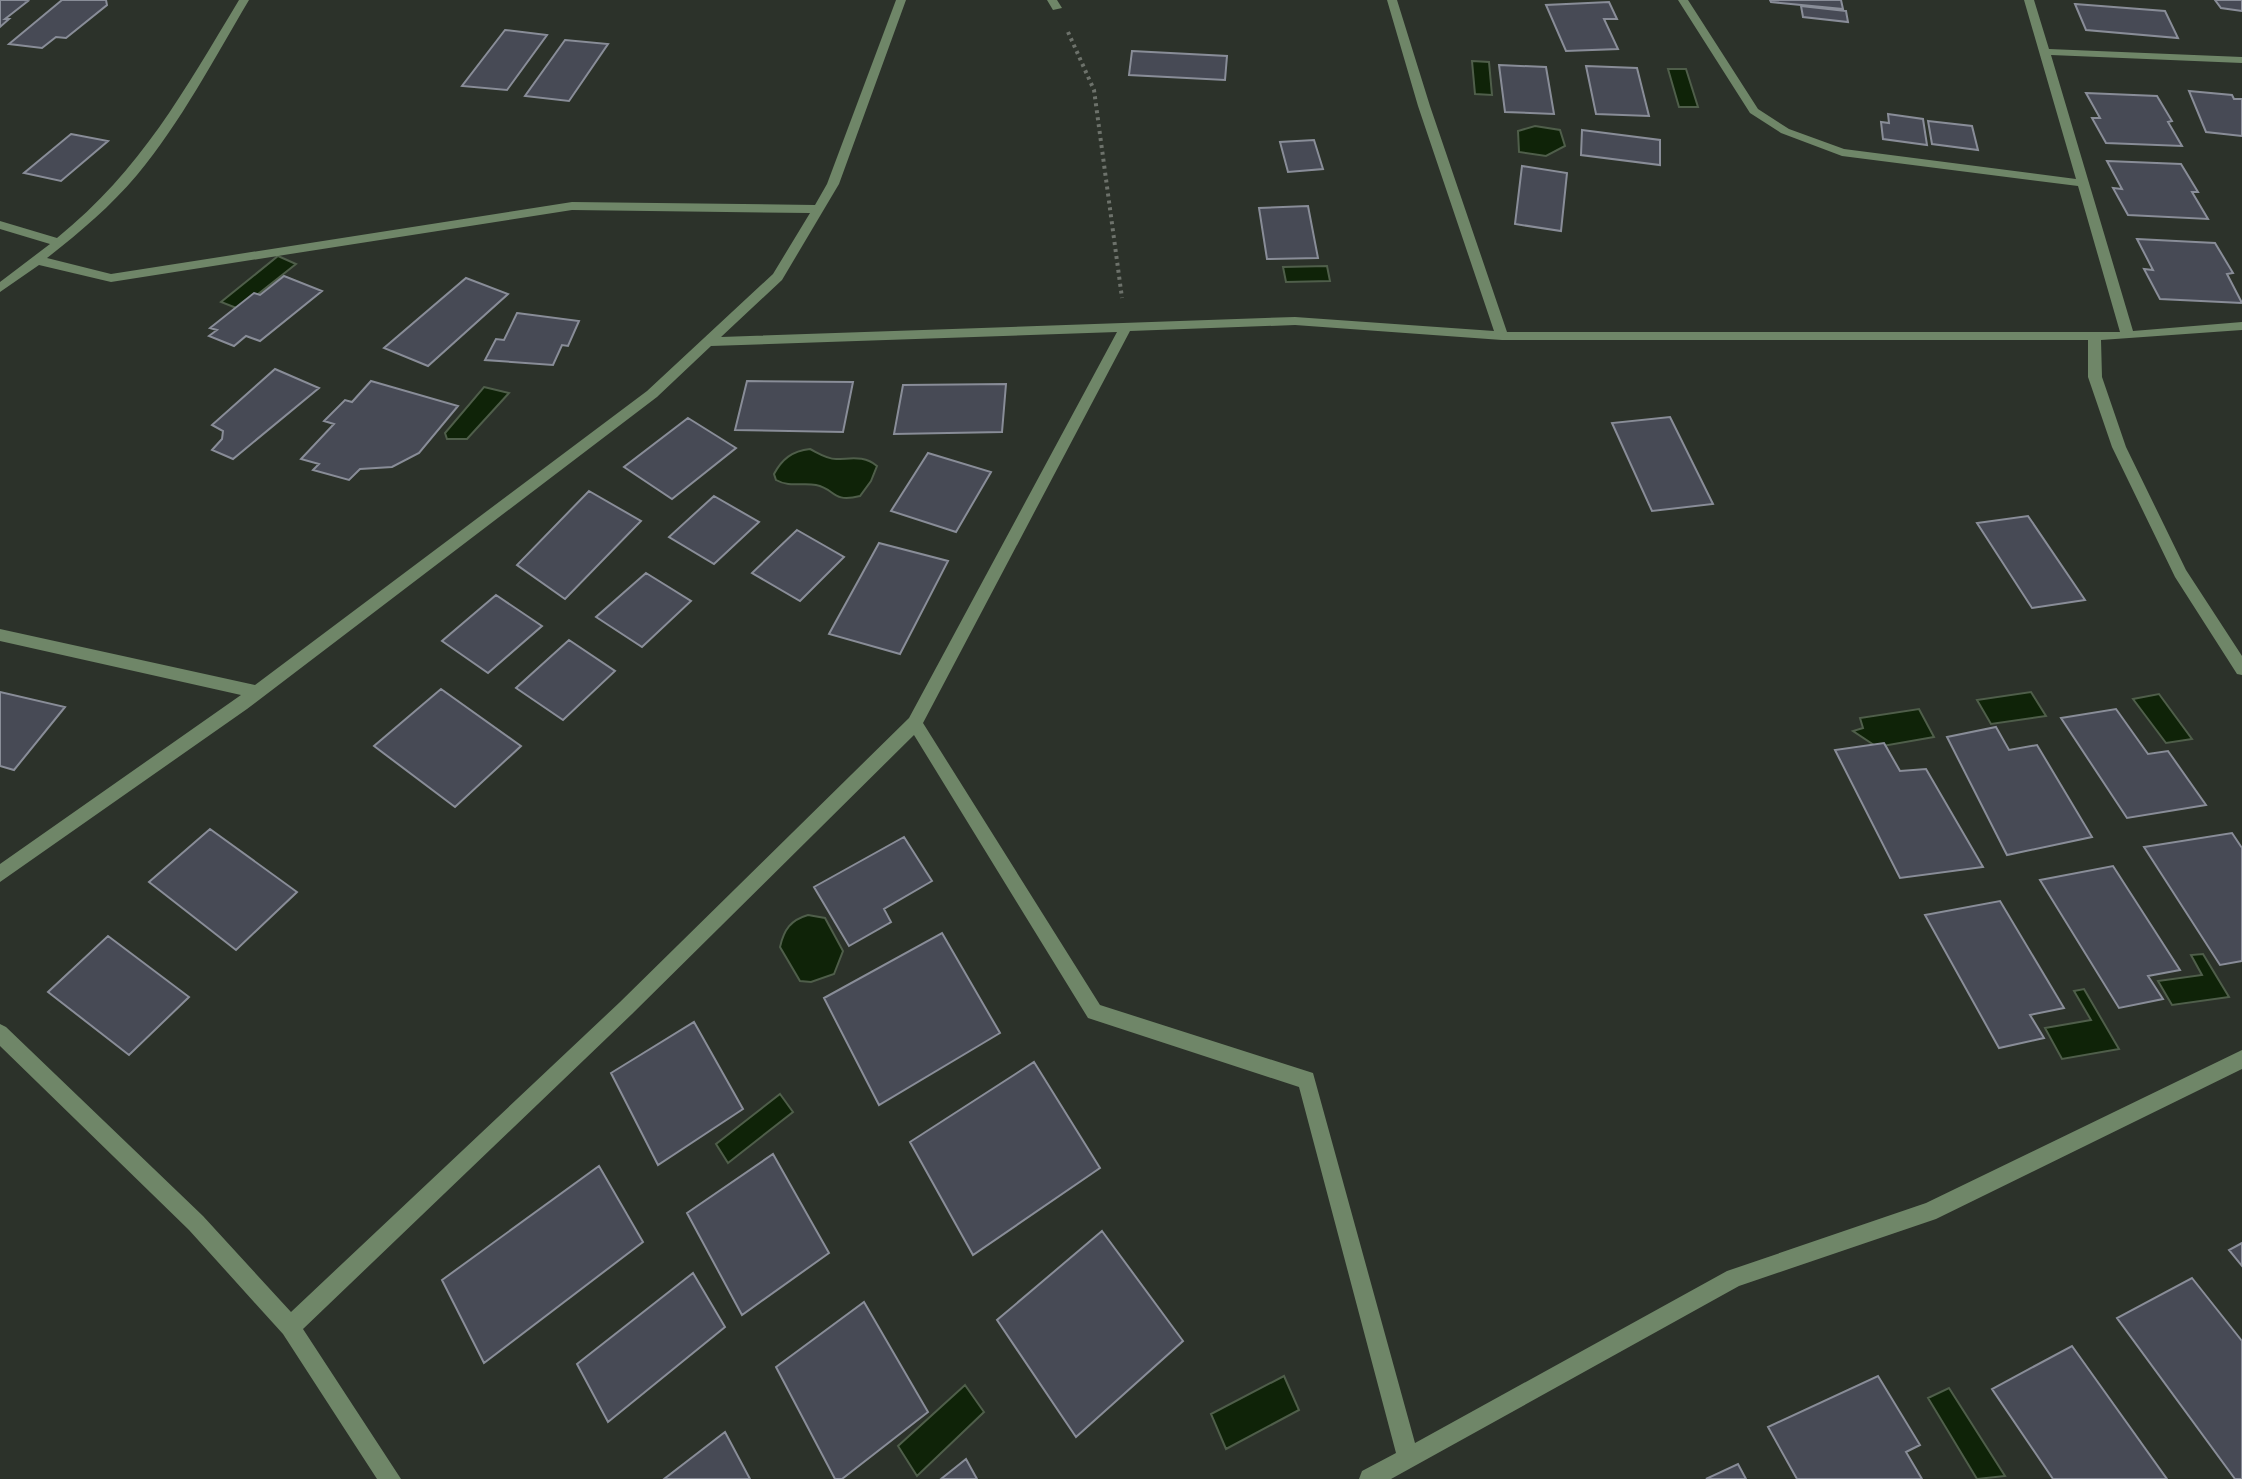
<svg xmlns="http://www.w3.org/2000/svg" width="2242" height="1479" viewBox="0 0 2242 1479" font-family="'Fira Sans Condensed',sans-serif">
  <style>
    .water { fill: #0f2308; stroke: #4f5e4a; stroke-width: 2 }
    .building { fill: #474a55; stroke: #898d98; stroke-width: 2 }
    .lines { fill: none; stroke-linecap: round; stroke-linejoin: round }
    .path { stroke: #6d726b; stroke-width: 4; stroke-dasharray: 3 4; stroke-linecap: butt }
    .minor { fill: #6f8668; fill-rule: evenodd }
  </style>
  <rect width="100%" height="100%" fill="#2c322a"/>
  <path class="water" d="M1472 61 1489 62 1492 95 1475 94Z
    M1668 69H1686L1698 107H1679Z
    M1535 126 1560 130 1565 146 1546 156 1519 152 1518 131Z
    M278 256 296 264 239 309 221 302Z
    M1327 266 1330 281 1286 282 1283 267Z
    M484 387 509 393 467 439H447L445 433Z
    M810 449C818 453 827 459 836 459 851 459 864 455 877 466L871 481 860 496C831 503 836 489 816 485 802 482 790 488 776 480L774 474C782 459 792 451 810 449Z
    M2031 692 2046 716 1991 724 1977 700Z
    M2159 694 2192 739 2166 743 2133 699Z
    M1919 709 1934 737 1877 747 1853 731 1863 728 1860 718Z
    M808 915 825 918 843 951 834 974 811 982 800 981 780 947C784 929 791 920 808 915Z
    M2203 954 2229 997 2172 1005 2158 981 2202 975 2191 955Z
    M2084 989 2119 1049 2062 1059 2045 1028 2091 1020 2074 991Z
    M780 1094 793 1112 728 1163 716 1144Z
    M1284 1376 1299 1410 1226 1449 1211 1414Z
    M965 1385 984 1412 917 1476 898 1446Z
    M1949 1388 2005 1476 1977 1479 1928 1398Z"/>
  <path class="building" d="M0 0H24L28 1 5 19H9L0 27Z
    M62 0H106L107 5 66 38 56 37 42 48 9 44Z
    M1770 0H1841L1843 9 1771 2Z
    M2215 0H2242V11L2221 8Z
    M1609 2 1617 19H1604L1618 49 1566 51 1546 5Z
    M2075 4 2165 11 2178 38 2086 30Z
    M1801 6 1846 11 1848 22 1803 17Z
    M505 30 547 35 507 90 462 86Z
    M565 40 608 44 569 101 525 96Z
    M1132 51 1227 56 1225 80 1129 75Z
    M1499 65 1546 67 1554 114 1505 112Z
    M1586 66 1637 68 1649 116 1596 114Z
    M2189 91 2232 95 2234 99H2242V136L2206 132Z
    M2086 93 2157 96 2172 121 2168 122 2182 146 2106 143 2092 118H2100Z
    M1888 114 1923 119 1927 145 1883 139 1881 122 1889 123Z
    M1928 121 1972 126 1978 150 1932 144Z
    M1582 130 1660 140V165L1581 155Z
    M71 134 108 141 61 181 24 173Z
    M1314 140 1323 169 1288 172 1280 142Z
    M2107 161 2181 164 2198 192H2192L2208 219 2128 215 2113 188 2122 189Z
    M1522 166 1567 173 1561 231 1515 224Z
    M1308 206 1318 258 1267 259 1259 208Z
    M2137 239 2215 243 2233 273 2227 274 2242 303 2160 299 2144 269 2153 270Z
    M284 276 322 291 260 341 246 336 234 346 209 336 217 330 210 328 254 293 260 295Z
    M466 278 508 294 428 366 384 348Z
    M517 313 579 321 568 346 562 345 553 365 485 360 496 339 504 340Z
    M275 369 319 388 233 459 212 450 222 439 223 431 212 425Z
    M371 381 458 406 419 453 392 467 360 469 349 480 313 470 319 464 301 459 334 424 324 421 345 400 352 402Z
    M747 381 853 382 843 432 735 430Z
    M1006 384 1002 432 894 434 903 385Z
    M1670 417 1713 504 1652 511 1612 423Z
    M688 418 736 448 672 499 624 467Z
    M928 453 991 472 956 532 891 511Z
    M589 491 641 521 565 599 517 565Z
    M714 496 759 522 714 564 669 537Z
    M2028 516 2085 600 2032 608 1977 523Z
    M797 530 844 557 800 601 752 573Z
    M879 543 948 561 900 654 829 634Z
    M646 573 691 601 642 647 596 617Z
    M496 595 542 626 488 673 442 641Z
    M569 640 615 671 563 720 516 688Z
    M441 689 521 746 455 807 374 746Z
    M0 692 65 707 14 770 0 766Z
    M2116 709 2148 754 2168 751 2206 805 2127 818 2061 718Z
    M1996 727 2009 750 2037 745 2092 837 2007 855 1947 737Z
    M1884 743 1900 771 1926 769 1983 867 1900 878 1835 750Z
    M210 829 297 892 236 950 149 882Z
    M2232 833 2242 848V961L2220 965 2144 847Z
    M904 837 932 881 884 909 891 922 849 946 814 887Z
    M2113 866 2180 970 2148 976 2163 999 2119 1008 2040 880Z
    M2000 901 2064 1008 2030 1015 2044 1038 1999 1048 1925 915Z
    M942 933 1000 1033 879 1105 824 998Z
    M108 936 189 997 129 1055 48 992Z
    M694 1022 743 1109 658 1165 611 1073Z
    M1034 1062 1100 1168 973 1255 910 1142Z
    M773 1154 829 1253 742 1315 687 1213Z
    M599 1166 643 1242 484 1363 442 1280Z
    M1102 1231 1183 1341 1076 1437 997 1320Z
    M2242 1243V1266L2229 1250Z
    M693 1273 725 1327 608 1422 577 1364Z
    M2192 1278 2242 1341V1479H2235L2117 1318Z
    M864 1302 928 1412 842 1479H835L776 1367Z
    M2072 1346 2167 1479H2053L1992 1389Z
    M1878 1376 1920 1445 1906 1452 1922 1479H1797L1768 1427Z
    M725 1432 750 1479H664Z
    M966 1459 977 1479H941Z
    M1738 1464 1746 1479H1706Z"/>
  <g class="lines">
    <path class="path" d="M1068 32 1094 90 1122 298"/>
    <path class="minor" d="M239 0H249C214 59 181 122 137 175 110 207 79 233 47 258L111 274 572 202 815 205 827 184 896 0H906L839 184 782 280 721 337 1295 317 1494 331 1418 106 1387 0H1397L1430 106 1507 332H2120L2078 186 1842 156 1781 133 1750 113 1678 0H1688L1758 109 1789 129 1844 149 2076 179 2024 0H2034L2049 49 2242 57V63L2051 55 2133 331 2242 322V330L2101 340 2102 377 2126 447 2186 570 2242 656V675L2237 674 2175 577 2112 447 2088 377V340H1502L1295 325 1130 331 923 723 1100 1005 1313 1073 1415 1443 1727 1271 1926 1203 2242 1050V1069L1936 1219 1739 1286 1391 1479H1359L1362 1471 1396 1453 1299 1087 1088 1018 914 735 632 1014 303 1329 401 1479H377L283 1334 189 1230 0 1046V1024L6 1027 203 1216 291 1312 620 1002 909 718 1117 332 711 346 657 397 247 709 0 882V864L241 695 0 641V629L255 685 647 391 773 274 810 213 572 210 111 282 39 265 0 292V282L50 244 0 229V221L57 238C141 170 184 91 239 0Z
      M1047 0H1057L1062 8 1053 10Z"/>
  </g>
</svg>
